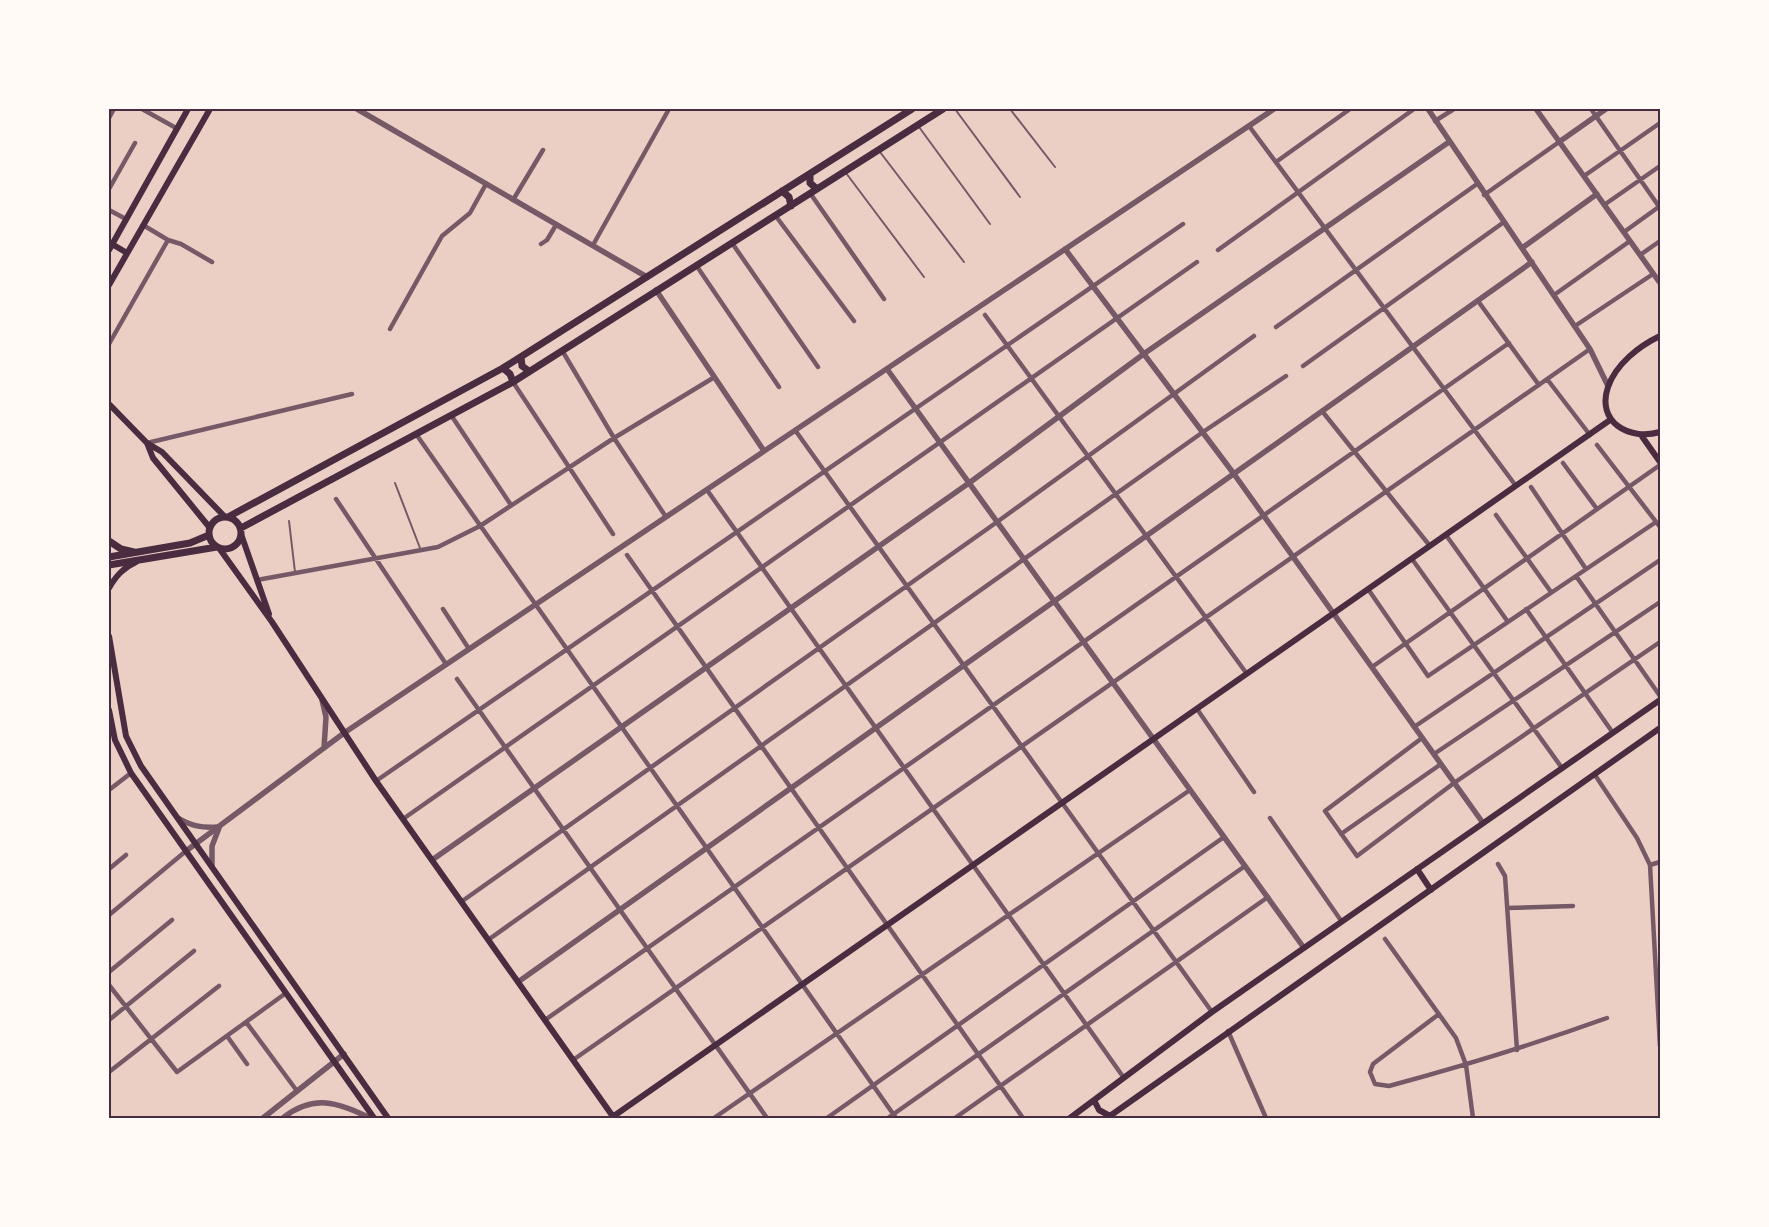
<svg xmlns="http://www.w3.org/2000/svg" width="1769" height="1227" viewBox="0 0 1769 1227" font-family="Inter,sans-serif">
  <style>
    .green { fill: #ebcfc5 }
    .lines { fill: none; stroke-linecap: round; stroke-linejoin: round }
    .service { stroke: #755966; stroke-width: 2 }
    .minor { stroke: #755966; stroke-width: 4.5 }
    .tertiary { stroke: #755966; stroke-width: 5.5 }
    .secondary { stroke: #4a2c40; stroke-width: 6 }
    .primary { stroke: #4a2c40; stroke-width: 7 }
    .neatline { fill: none; stroke: #4a2c40; stroke-width: 2 }
  </style>
  <rect width="100%" height="100%" fill="#f7e1d7"/>
  <path class="green" d="M109 109H1660V1118H109Z"/>
  <g class="lines">
    <path class="service" d="M955 109 1020 197
      M1010 109 1055 167
      M919 127 990 224
      M880 152 964 262
      M846 173 924 277
      M395 483 420 548
      M289 521 295 572"/>
    <path class="minor" d="M142 109 176 128
      M1591 109 1660 208
      M109 118 114 109
      M1435 121 1454 109
      M1249 126 1516 486
      M1276 162 1350 109
      M1584 176 1660 123
      M109 189 135 143
      M810 193 884 299
      M1484 195 1559 142
      M513 200 543 150
      M1604 205 1660 166
      M109 210 126 219
      M775 215 854 321
      M1624 232 1660 206
      M168 240 181 244 212 262
      M732 243 818 367
      M541 244 547 240 556 225
      M593 245 669 109
      M1218 250 1414 109
      M1640 255 1660 241
      M696 265 779 387
      M1554 295 1630 241
      M1478 301 1539 385
      M985 315 1247 674
      M1575 326 1653 274
      M1276 327 1477 184
      M390 329 442 236 470 213 486 184
      M109 344 168 240 143 225
      M563 352 614 438 666 517
      M1303 366 1504 222
      M1547 379 1590 435
      M513 382 613 534
      M1322 411 1430 546
      M451 415 511 505
      M795 430 1212 1012
      M416 434 896 1118
      M147 443 352 394
      M1597 445 1660 527
      M1563 463 1597 509
      M1531 487 1586 569
      M707 490 1124 1078
      M336 499 446 664
      M1496 515 1551 592
      M1446 535 1508 622
      M627 555 1023 1118
      M1412 559 1562 768
      M1576 576 1660 696
      M257 580 438 547 480 526 614 438 713 378
      M1368 589 1428 676 1656 522
      M443 609 469 649
      M1526 609 1613 733
      M1372 667 1660 465
      M457 679 767 1118
      M1197 709 1254 792
      M1414 727 1660 560
      M1422 738 1325 811 1357 856 1454 783 1660 642
      M1434 754 1660 602
      M1595 775 1637 838 1650 865 1660 1046
      M376 781 1183 224
      M109 790 131 773
      M1270 818 1342 922
      M403 819 1197 262
      M1341 834 1441 764
      M1498 864 1505 876 1517 1050
      M1650 865 1660 862
      M109 869 126 855
      M461 902 997 522 1254 336
      M1507 908 1573 906
      M109 915 186 851
      M1385 939 1456 1038 1466 1065 1473 1118
      M488 940 1203 432 1286 376
      M109 972 172 920
      M109 985 177 1072 286 993
      M1439 1014 1373 1064 1370 1072 1375 1084 1389 1086C1463 1066 1535 1044 1607 1018
      M109 1020 194 951
      M545 1020 1509 343
      M246 1022 297 1091
      M1228 1031 1266 1118
      M227 1036 247 1064
      M573 1060 1590 349
      M109 1072 219 986
      M714 1118 1190 790
      M827 1118 1224 837
      M888 1118 1245 866
      M955 1118 1268 897"/>
    <path class="tertiary" d="M357 109 647 277
      M1428 109 1590 349 1608 386
      M1536 109 1660 283
      M1559 142 1606 109
      M1522 248 1597 194
      M1065 249 1234 474 1483 823
      M656 290 764 451
      M887 369 1304 948
      M322 700 326 717 324 748
      M178 818C191 826 202 828 217 827
      M186 851 344 733 1274 109
      M432 860 969 483 1145 353 1449 142
      M212 867V846L219 828
      M518 982 1532 262
      M263 1118 344 1054
      M283 1118C313 1094 338 1102 370 1118"/>
    <path class="secondary" d="M112 244 127 253
      M109 250 188 109
      M109 285 210 109
      M1660 336C1639 346 1616 364 1608 387 1596 422 1629 441 1660 432
      M109 404 147 443 162 452 225 517
      M1641 435 1660 462
      M147 443 153 458 210 528
      M241 534 269 614
      M219 548 272 622 376 781 614 1118
      M109 588C116 576 123 568 136 562
      M109 636 126 736 141 766 388 1118
      M109 710 115 740 131 773 374 1118
      M1417 869 1431 890
      M1094 1100 1099 1110 1110 1116
      M611 1118 1610 420
      M1070 1118 1212 1012 1660 700
      M1107 1118 1660 728"/>
    <path class="primary" d="M810 174V183L817 189
      M782 191 789 197 791 206
      M521 357 522 366 529 371
      M503 368 510 374 513 382
      M209 533a16 16 0 1 1 32 0a16 16 0 1 1-32 0Z
      M228 517 503 368 912 109
      M241 528 513 382 943 109
      M109 541 121 549 134 552
      M109 557 190 543 209 535
      M109 565 217 547"/>
  </g>
  <rect width="1769" height="1227" fill="none" stroke="#fffaf5" stroke-width="220"/>
  <rect x="110" y="110" width="1549" height="1007" class="neatline"/>
</svg>
